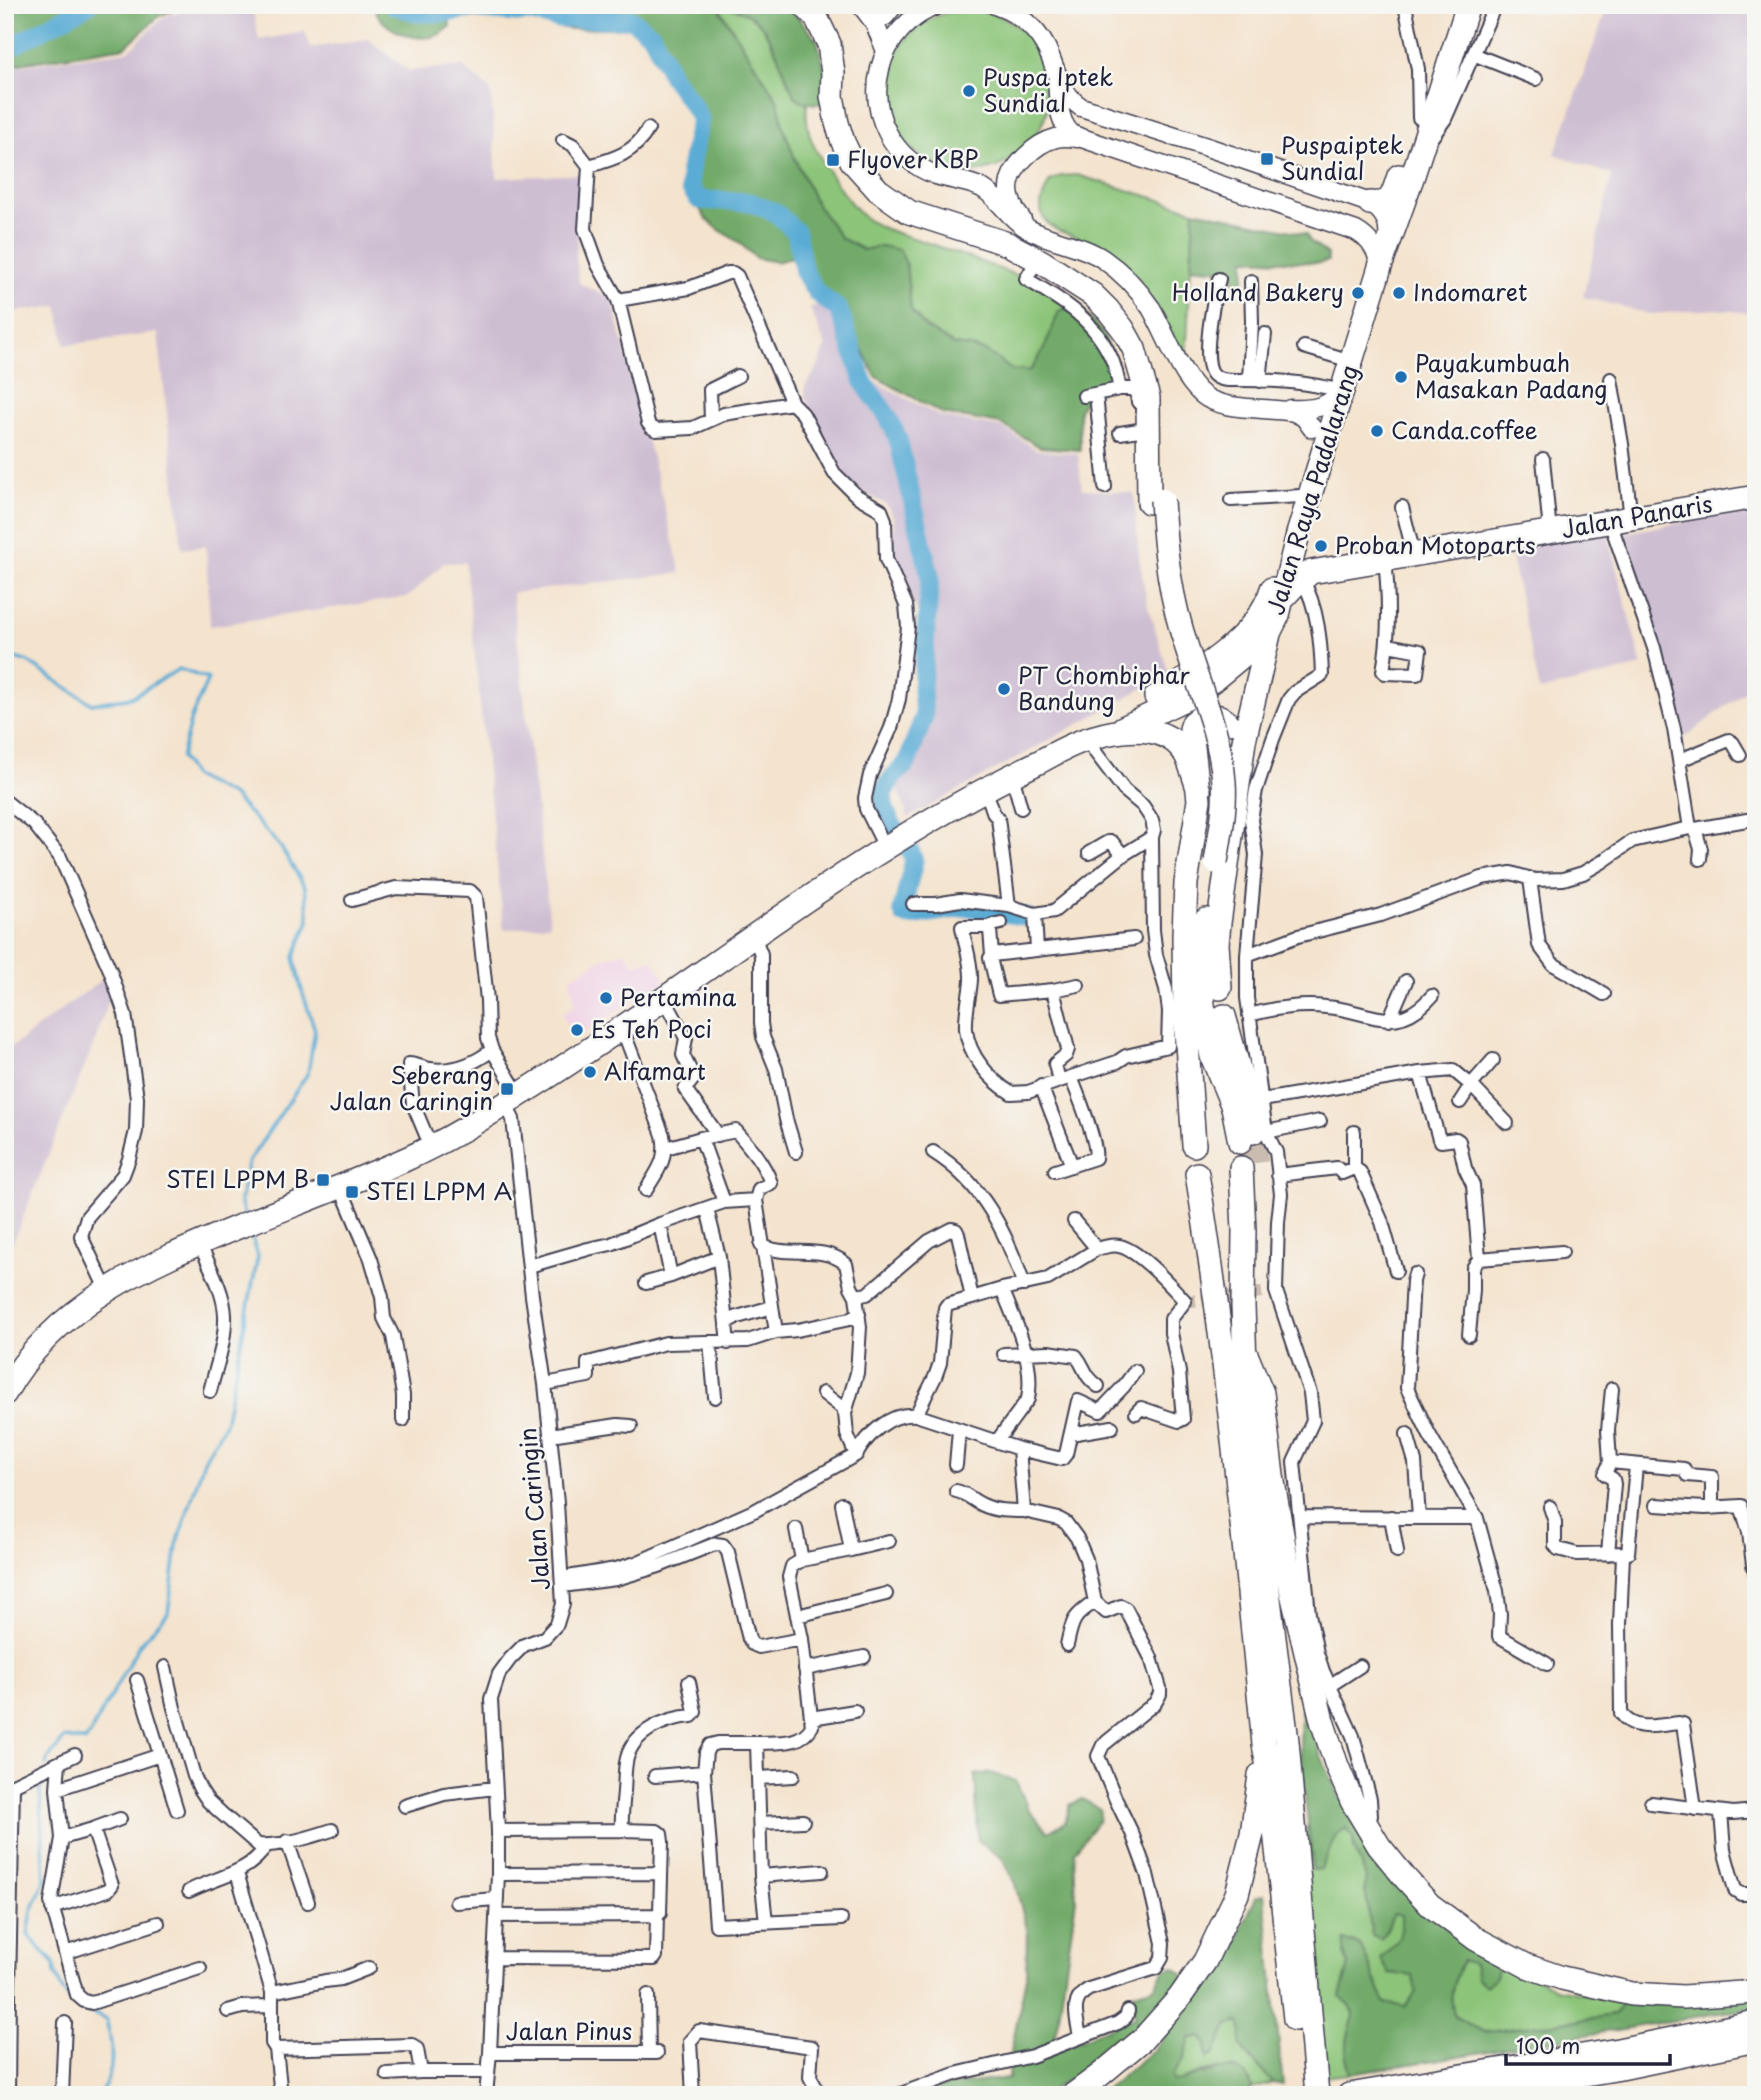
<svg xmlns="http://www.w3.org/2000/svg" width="1761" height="2100" viewBox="0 0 1761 2100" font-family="'Playpen Sans',sans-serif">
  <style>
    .built { fill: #f0d0e5 }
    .industrial { fill: #cebed2 }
    .green { fill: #8cc579; stroke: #57745a; stroke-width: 2 }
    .forest { fill: #71aa69; stroke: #4a6652; stroke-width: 2 }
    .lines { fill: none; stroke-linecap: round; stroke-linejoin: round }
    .stream { stroke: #5aacd5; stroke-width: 3.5 }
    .river { stroke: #5aacd5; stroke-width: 19 }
    .street-tunnel { stroke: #cabcb0; stroke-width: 12; stroke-dasharray: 12 6; stroke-linecap: butt }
    .highway-tunnel { stroke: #cabcb0; stroke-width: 23; stroke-dasharray: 23 11; stroke-linecap: butt }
    .street-casing { stroke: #423f51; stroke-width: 16 }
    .secondary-casing { stroke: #423f51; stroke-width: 21 }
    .highway-casing { stroke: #423f51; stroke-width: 26 }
    .street { stroke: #fff; stroke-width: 12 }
    .secondary { stroke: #fff; stroke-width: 18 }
    .highway { stroke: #fff; stroke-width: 23 }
    .highway-bridge-casing { stroke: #423f51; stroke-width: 26; stroke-linecap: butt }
    .highway-bridge { stroke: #fff; stroke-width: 23 }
    .poi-dot { fill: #1f6fb2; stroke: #f6f6f2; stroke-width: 2.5 }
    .labels { text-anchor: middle; stroke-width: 5; stroke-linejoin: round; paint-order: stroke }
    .poi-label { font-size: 23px; fill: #22223b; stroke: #f6f6f2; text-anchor: start }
    .street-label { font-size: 23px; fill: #22223b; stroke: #f6f6f2 }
  </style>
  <rect width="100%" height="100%" fill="#f6f6f2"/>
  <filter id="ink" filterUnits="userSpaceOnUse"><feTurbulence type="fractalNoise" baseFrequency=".0143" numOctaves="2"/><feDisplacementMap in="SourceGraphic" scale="14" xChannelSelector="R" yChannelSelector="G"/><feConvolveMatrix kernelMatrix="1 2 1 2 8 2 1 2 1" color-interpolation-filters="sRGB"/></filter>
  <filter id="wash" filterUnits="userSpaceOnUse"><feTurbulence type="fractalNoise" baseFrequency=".00686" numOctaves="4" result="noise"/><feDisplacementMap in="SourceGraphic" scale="28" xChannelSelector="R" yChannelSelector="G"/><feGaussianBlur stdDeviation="1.57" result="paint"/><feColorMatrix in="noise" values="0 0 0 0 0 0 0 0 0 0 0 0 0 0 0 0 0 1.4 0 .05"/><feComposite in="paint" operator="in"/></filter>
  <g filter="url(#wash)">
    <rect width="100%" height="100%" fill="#f4e3cd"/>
    <path class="built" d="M625 952 635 965 652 959 666 981 575 1037 562 1015 575 1004 570 978 606 957Z"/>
    <path class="industrial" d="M198 5H252L259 40 305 32 310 48 368 39 409 71 462 66 491 91 497 178 584 174 576 256 579 283 612 299 681 573 512 593 550 924 504 930 465 562 444 563 408 597 210 626 206 546 182 549 158 333 65 345 58 306 5 313V68L128 51 164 17Z
      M1608 5H1756V314L1716 309 1650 314 1583 297 1612 175 1555 154Z
      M821 302 849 333 872 380 941 417 1003 428 1037 450 1078 454 1082 489 1134 493 1139 557 1147 603 1169 674 908 818 892 771 907 756 920 717 923 624 900 572 893 549 894 519 886 504 851 486 830 449 805 398V386L817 369 826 346 810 309Z
      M1756 509V683L1683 739 1618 534Z
      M1606 529 1642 666 1540 691 1509 548Z
      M120 966 95 1041 5 1261V1052Z"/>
    <path class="green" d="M718 6 739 9 760 22 773 45 794 95 807 104C806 114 807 126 810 136 816 155 851 209 868 220 886 232 907 235 928 243 978 261 1031 278 1077 304L1059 311 1045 347 1031 370H1012L987 352 971 347 954 345 925 327 911 310 906 264 882 246 863 250 841 238 817 205 795 159 783 126 778 101Z
      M887 91a81 81 0 1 1 162 0a81 81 0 1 1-162 0Z
      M1077 175 1194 210 1186 359C1162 322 1137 271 1101 247 1085 236 1052 235 1043 217 1037 206 1045 191 1050 181L1061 176Z
      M1308 1824 1313 1870 1320 1869 1336 1835 1346 1828 1353 1838 1354 1848 1366 1877 1365 1889 1372 1935 1388 1927 1393 1914H1401L1402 1929 1398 1942 1413 1976 1417 1992 1405 2008 1385 2003C1374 1982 1372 1964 1359 1944L1345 1941 1344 1953 1349 1965 1340 1996 1351 2007 1354 2016 1348 2036 1346 2056 1350 2074 1323 2077 1302 1845Z
      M1457 1939 1556 1988 1623 2001 1615 2015 1495 2031 1484 2032 1455 2017C1447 1994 1454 1980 1464 1959L1474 1964 1477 1978 1496 1977 1498 1968Z
      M1240 2022 1246 2053 1252 2058 1273 2083 1252 2089 1250 2081C1241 2077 1232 2071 1223 2069 1206 2066 1189 2080 1173 2082L1172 2076 1184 2059 1190 2038 1201 2037 1206 2043 1207 2057 1228 2025Z"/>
    <path class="forest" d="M5 5H186L159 16 125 47 5 66Z
      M374 5H442L449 12 450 27C446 30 440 35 435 36 413 42 379 29 374 5Z
      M528 5H785L791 9 817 40 829 85 820 104C810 104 802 103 795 96 791 91 789 82 786 76 772 41 762 7 718 7L778 101 783 126 795 159 817 205 841 238 863 250 882 246 900 250 906 264 911 310 925 327 954 345 971 347 987 352 1012 370H1031L1045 347 1059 311 1077 304 1102 332 1123 379 1084 401 1079 410 1080 450 1040 447 1001 424 943 414 876 377 839 304 822 290 810 272 804 247 792 257 777 262 756 258 740 243 721 231 706 219 700 209 688 198 684 176 694 130 691 113 671 84 651 40 633 27 568 29 540 21Z
      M1194 210 1305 234 1311 242 1327 254 1328 261 1320 263 1245 259 1244 283 1234 285V271L1191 267Z
      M1307 1706 1320 1754 1340 1798 1457 1939 1498 1968 1496 1977 1486 1986 1477 1978 1474 1964 1463 1960C1454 1981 1447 1995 1455 2017L1484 2032 1495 2031 1615 2015 1623 2001 1756 1996V2007L1350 2074 1346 2056 1348 2036 1354 2016 1351 2007 1340 1997 1349 1965 1344 1953V1941L1359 1944C1372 1964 1374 1982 1385 2003L1405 2007 1416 1992 1413 1976 1389 1973 1380 1958C1398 1943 1402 1939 1401 1915L1393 1914 1388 1927 1381 1939 1372 1935 1365 1889 1366 1877 1354 1848 1353 1838 1346 1828 1336 1835 1321 1869 1313 1870 1300 1749 1301 1710Z
      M991 1773 1016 1781 1029 1810 1048 1832 1065 1822 1070 1805 1082 1799 1100 1809 1099 1820 1074 1852 1076 1899 1059 2017 1051 2053 1134 2017V1993L1154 1987 1164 1970 1174 1967 1184 1975 1153 2015 1093 2066 1042 2095H933L940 2087 1009 2078 1011 2051 1026 1977 1027 1929 1015 1884 1003 1859 978 1841 975 1775Z
      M1264 1895 1283 2085 1273 2083C1262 2070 1249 2059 1240 2045L1242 2033 1239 2022 1228 2025 1214 2054 1207 2057 1206 2043 1201 2037 1190 2038 1184 2059 1172 2076 1173 2082C1196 2079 1243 2049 1252 2089L1246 2095H1096L1118 2080 1153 2050 1234 1954 1243 1925 1256 1897Z"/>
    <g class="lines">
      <path class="stream" d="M5 474 9 506 5 511
        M5 655 28 662 92 704 132 697 179 669 208 679 191 718 181 758 193 776 233 796 280 846 305 887 309 921 294 957 302 991 315 1030 308 1073 249 1161 240 1201 245 1217
        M46 1765 48 1759 65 1738 86 1741 139 1645 168 1613 177 1545 204 1460 225 1424 258 1256 250 1231
        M44 1773 40 1790 45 1879 32 1911 28 1935 54 1963 55 1974 63 1991 73 2003 106 2020C113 2044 116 2073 99 2095"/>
      <path class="river" d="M393 5 418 13H443L471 9 516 13 528 12 557 19H631L652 35 672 77 691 103 700 119 690 170V188L699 200 750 202 776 213 796 232 804 272 817 293 839 310 864 383 888 417 898 439 930 576 922 689 924 716 907 763 892 778 883 793 884 806 890 821 911 852 914 861 902 910 904 915 910 916 968 907 1027 917
        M5 48 16 44 88 5"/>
    </g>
  </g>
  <g filter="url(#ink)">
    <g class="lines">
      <path class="street-tunnel" d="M1184 1302 1262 1292"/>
      <path class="highway-tunnel" d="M1254 1140 1257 1166"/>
      <defs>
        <path id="street" d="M1405 5 1418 69 1419 118
          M1473 54 1536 79
          M1432 137 1445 119 1495 5
          M563 140 573 145 589 166 585 229 598 265 618 300 648 423 651 427 656 430 693 428 724 414 792 403
          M589 166C614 159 635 153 648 129
          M1038 259 1026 279C1062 300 1096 320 1113 362 1116 370 1118 380 1120 389
          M1219 279C1214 297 1200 362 1214 375 1220 381 1231 380 1240 380 1276 380 1306 382 1342 391
          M618 300 689 288 728 273H733L737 276 792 403 803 414 834 473 857 496 881 510 885 520 886 559 906 605 908 627 899 699 891 728 870 775 865 798 866 809 885 847
          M1304 347 1351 361
          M1611 379 1622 444 1631 518
          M1249 380 1252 322 1251 281
          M1260 381 1265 334
          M1096 394 1105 487
          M1084 396 1120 389H1136L1138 402
          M711 420 710 390 738 376
          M1120 433 1139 430
          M1543 459 1550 532
          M1231 500 1301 496
          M1402 507 1414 555
          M1610 522 1654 648 1674 729 1690 828
          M1385 559C1389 597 1390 634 1383 671L1385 673 1417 674 1420 651 1388 645
          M1302 579C1318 607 1321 643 1322 675L1295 692 1289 699 1273 739 1256 790 1251 820 1256 855 1247 955V998L1266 1132 1276 1152 1281 1194 1278 1222 1276 1291 1310 1393 1313 1421 1294 1462 1309 1614 1317 1653 1323 1671 1353 1736 1370 1799 1371 1816
          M1680 760 1729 740 1733 743 1740 755
          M1012 775 1021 808
          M985 788 994 814 998 818 1009 906
          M5 801 34 824 60 857 110 970 125 1014 137 1098 136 1131 129 1159 123 1175 87 1217 81 1236 106 1289
          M1695 829 1701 849 1700 859
          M1089 853 1108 842H1112L1123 855
          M1530 879 1539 945 1553 964 1604 994
          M352 900 396 888 470 891 476 897 487 1000 488 1038 492 1050 519 1095
          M913 904H936L960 900 1009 906 1035 914 1054 911 1123 855 1152 837 1154 830 1152 820 1143 806 1124 790 1086 740
          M1035 914 1037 950
          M1001 923 992 925 990 930 992 955 990 958 999 995 1053 990 1078 985
          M991 927H962C965 944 972 964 971 980 970 996 965 1012 966 1029 968 1055 990 1080 1011 1093L1028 1092 1071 1077
          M751 937 757 944 761 954V1023L763 1037 776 1069 786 1119 796 1152
          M992 955 1134 939
          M1247 955 1298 936 1381 915 1482 878 1511 873 1535 880 1563 879 1583 873 1602 862 1632 841 1690 828 1695 829 1747 820
          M1053 990 1068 1049 1066 1055 1055 1064 1059 1081
          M664 998 686 1038 683 1055 694 1078 685 1089 718 1135
          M1249 1015C1275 1008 1299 1004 1326 1007 1371 1010 1395 1038 1432 996
          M1389 1020 1406 981
          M622 1028 663 1135C668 1160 658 1170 646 1190
          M1420 1073 1439 1139 1441 1141 1456 1139 1459 1141 1465 1168 1473 1185 1479 1259 1473 1268V1290L1469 1335
          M1041 1086 1072 1166
          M1262 1100 1420 1073 1453 1070 1471 1085 1507 1123
          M1460 1102 1471 1085 1493 1060
          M1266 1132 1320 1121
          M1354 1132V1168
          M701 1138 724 1202
          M431 1147 413 1104 409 1064C416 1064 423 1068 430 1069 453 1072 474 1064 492 1050
          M666 1148 701 1138 736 1131C750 1147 764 1163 771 1183L759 1189 756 1200 776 1332
          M933 1152C983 1183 1006 1232 1024 1285
          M1055 1171 1095 1158C1099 1146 1077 1092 1071 1077L1117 1062 1126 1056 1168 1046 1169 1011 1166 989 1156 955 1153 930 1152 837
          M1278 1175 1337 1168 1342 1173 1354 1168 1360 1172 1382 1222 1396 1271
          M340 1186 371 1259 382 1297 384 1318 393 1336 403 1395V1420
          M707 1209 719 1257 728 1343
          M1074 1221 1097 1249C1104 1247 1112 1244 1119 1246 1138 1249 1171 1286 1185 1301L1171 1319V1333L1179 1372 1183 1419 1179 1421 1141 1408 1136 1413
          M660 1224 671 1276
          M199 1243C209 1265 224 1291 225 1315 226 1341 216 1367 210 1391
          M761 1245C787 1259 822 1243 846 1264L851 1287 856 1296 860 1327 857 1373 845 1413
          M1479 1259 1562 1252
          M529 1266 588 1249 611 1244 660 1224 724 1202 756 1200
          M1415 1274 1413 1281 1407 1388 1429 1434 1477 1518 1497 1591 1500 1614 1499 1636 1547 1664
          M646 1283 671 1276 719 1257
          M856 1296 867 1294 929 1241 952 1229 956 1230 958 1234 972 1298 1002 1289 1048 1279 1097 1249
          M727 1322 734 1318 772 1307
          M710 1342 715 1397
          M1004 1354 1048 1352 1076 1356C1086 1368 1083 1375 1098 1386
          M545 1384 588 1376V1363L666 1343 748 1341 776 1332 797 1330 850 1319 859 1314
          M823 1393 841 1407 845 1413 847 1434 856 1455
          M916 1415 935 1377 940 1363 945 1308 947 1305 972 1298
          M1071 1434 1112 1427
          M1407 1434 1415 1462 1419 1517
          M550 1435 618 1425 631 1426
          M997 1441 1028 1399C1035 1362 1016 1323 1002 1289
          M1610 1462 1684 1469 1687 1475 1712 1477V1507
          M956 1465 959 1430
          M956 1491C967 1493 973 1501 983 1505 995 1511 1010 1511 1024 1511L1019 1449
          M1656 1505 1705 1508 1741 1506 1749 1532 1753 1565 1756 1575
          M1550 1507 1555 1522V1545L1558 1549 1577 1554 1628 1553 1636 1466
          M1024 1511 1059 1519 1066 1523 1077 1538 1086 1559 1095 1602 1106 1612 1121 1606 1126 1609 1151 1658 1160 1688V1694L1155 1703 1103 1745 1098 1756 1116 1800 1132 1833 1147 1874 1163 1943 1162 1958 1156 1968 1089 1989C1069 2000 1077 2018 1080 2037
          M1300 1517 1477 1518
          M1391 1517 1397 1551
          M796 1529 802 1560
          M851 1550 889 1541
          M1608 1554 1614 1484 1613 1479 1605 1474 1610 1462 1608 1430 1612 1389
          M1623 1555 1620 1624 1621 1713C1634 1733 1659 1725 1679 1723L1683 1724 1695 1809
          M562 1578 616 1569 636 1563 756 1510 856 1455C868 1434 890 1412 916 1415L1019 1449 1062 1459 1066 1454 1078 1401 1100 1411 1124 1386 1135 1371
          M562 1586 616 1579 659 1566 715 1544 723 1545 728 1552 749 1639 752 1644 759 1647 802 1639 812 1726C801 1746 777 1742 757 1743L761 1876 766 1922
          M797 1616 886 1594
          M802 1639 789 1577 792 1566 802 1560 851 1550 842 1504
          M1067 1645C1072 1620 1074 1615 1095 1602
          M165 1667 174 1708 194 1776 200 1789 208 1801 221 1813 258 1845C279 1847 311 1837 332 1830
          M805 1669 864 1657
          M137 1680 177 1810
          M1329 1686 1360 1666
          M5 1716 6 1715
          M811 1718 855 1711
          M757 1743H718L710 1745 706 1752 704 1772 716 1925 841 1919
          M59 1763 57 1789 62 1838 51 1902 77 1995 84 2001 92 2003 200 1968
          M655 1776 704 1772
          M759 1778 793 1776
          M57 1789 160 1755
          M1651 1803 1733 1813 1756 1811
          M405 1806 444 1794 495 1788
          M1721 1812 1724 1850 1735 1890 1741 1894H1756
          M760 1823 803 1821
          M93 1829 120 1819
          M498 1831 622 1830C621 1817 623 1804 624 1791 625 1781 624 1769 627 1758 634 1731 666 1718 692 1716L695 1712 689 1682
          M287 1841 308 1902
          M237 1873 272 1992V2043L276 2049 412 2045 417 2049 421 2072H487
          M498 1874 661 1873
          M761 1876 822 1871
          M189 1891C216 1877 249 1874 266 1846
          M456 1902 496 1899
          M52 1908 108 1890 112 1885 93 1829 62 1838
          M496 1916 657 1915
          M65 1953 158 1923
          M494 1958 654 1959 656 1956 657 1915 660 1913 662 1842 661 1834 657 1831 622 1830
          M5 1989H9L13 1785 75 1755
          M272 1992 325 1981 341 1979 369 1968
          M648 1995 649 2053
          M228 2011 242 2007 271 2006
          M276 2049 281 2095
          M490 2053H657
          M387 2074 421 2072
          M8 2095 9 1989
          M62 2095 65 2023
          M486 2095 490 2053 498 1874V1831L491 1699 499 1674 510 1659 524 1645 545 1637 557 1624 563 1604 557 1503 545 1384 532 1296 513 1119 505 1103
          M693 2095 690 2041 699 2031 812 2047 810 2077 820 2095
          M898 2095 955 2074 1032 2056 1118 2023 1126 2017 1128 2011"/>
        <path id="secondary" d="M861 5 874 22 886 51
          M938 5C910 15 887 39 880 69 869 113 892 159 936 175 951 180 968 181 982 188 999 198 1008 217 1025 227 1049 242 1079 243 1103 259 1122 272 1138 289 1151 308 1166 333 1184 388 1211 400 1236 411 1267 407 1294 412L1304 417 1312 428
          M995 5C1021 14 1040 31 1050 56 1058 76 1062 94 1081 107L1207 147 1370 203C1385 212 1390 224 1388 240
          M874 22 885 16 894 5
          M1057 81C1059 100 1057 122 1073 135L1356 231C1370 239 1378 251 1380 267
          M1022 220C1015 211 1009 200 1009 189 1009 167 1036 143 1056 138 1063 136 1071 137 1078 138
          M1290 409C1312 410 1328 408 1342 391"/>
        <path id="highway" d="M804 5 817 19 829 44 833 73 832 96 837 123 843 142 852 161 878 190 909 212 1008 244 1042 262 1093 295 1108 310 1123 329 1134 349 1148 398 1149 502
          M1370 203C1393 205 1392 195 1399 176
          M1282 599 1294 586 1311 572 1756 497
          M1156 697C1197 673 1257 638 1272 589
          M1123 728 1191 696 1212 681 1259 642 1270 631 1278 615 1298 534 1380 267 1413 175 1468 5
          M1206 920 1199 972 1205 1020 1212 1056 1233 1107 1240 1142
          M1220 988 1217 944 1219 923 1244 741 1269 634
          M1224 1016 1246 1094 1253 1132
          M1194 1145 1185 1015 1184 935 1186 883 1199 800 1191 729 1193 723 1205 714 1220 717 1228 723
          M1241 1168 1244 1230 1243 1306 1247 1425 1287 1741 1317 2095
          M1197 1174C1228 1363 1245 1553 1264 1744L1269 1774 1295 2019
          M1245 1352 1262 1393 1272 1476 1292 1593 1322 1721 1337 1766 1352 1801 1379 1846 1406 1879 1430 1905 1476 1939 1527 1966 1562 1978 1632 1994 1683 1997 1756 1992
          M5 1393C54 1304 149 1264 238 1227 293 1205 350 1184 404 1160 454 1138 500 1107 546 1078 675 996 795 901 926 823 963 801 1000 781 1039 762 1055 753 1073 743 1091 738 1123 728 1169 722 1187 757 1192 768 1195 780 1199 791
          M1073 2095 1100 2075 1142 2040 1180 1997 1205 1961 1237 1894 1252 1834 1260 1775
          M1349 2095 1618 2050 1756 2022
          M1460 2095 1621 2068 1756 2040"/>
      </defs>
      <use href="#street" class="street-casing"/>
      <use href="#secondary" class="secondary-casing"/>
      <use href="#highway" class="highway-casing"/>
      <use href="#street" class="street"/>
      <use href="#secondary" class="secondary"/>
      <use href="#highway" class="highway"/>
      <defs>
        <path id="highway-bridge" d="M1162 500C1165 553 1170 597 1187 648 1200 691 1221 736 1224 782 1226 809 1220 835 1216 862"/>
      </defs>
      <use href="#highway-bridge" class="highway-bridge-casing"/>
      <use href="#highway-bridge" class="highway-bridge"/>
    </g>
  </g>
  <g class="poi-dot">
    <circle cx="969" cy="91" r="7"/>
    <rect x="1260" y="152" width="14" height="14" rx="3.5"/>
    <rect x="826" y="153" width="14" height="14" rx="3.5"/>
    <circle cx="1358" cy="293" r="7"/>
    <circle cx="1399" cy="293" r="7"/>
    <circle cx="1401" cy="377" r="7"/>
    <circle cx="1377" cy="431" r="7"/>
    <circle cx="1321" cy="546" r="7"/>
    <circle cx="1004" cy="689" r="7"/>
    <circle cx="606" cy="998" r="7"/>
    <circle cx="577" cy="1030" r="7"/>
    <circle cx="590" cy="1072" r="7"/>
    <rect x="500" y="1082" width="14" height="14" rx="3.5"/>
    <rect x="316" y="1173" width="14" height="14" rx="3.5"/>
    <rect x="345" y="1185" width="14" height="14" rx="3.5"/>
  </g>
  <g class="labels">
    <g class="poi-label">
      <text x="983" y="86">Puspa Iptek<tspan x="983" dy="26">Sundial</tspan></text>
      <text x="1281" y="154">Puspaiptek<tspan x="1281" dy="26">Sundial</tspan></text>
      <text x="847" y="168">Flyover KBP</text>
      <text x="1344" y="301" text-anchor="end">Holland Bakery</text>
      <text x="1413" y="301">Indomaret</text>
      <text x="1415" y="372">Payakumbuah<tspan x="1415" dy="26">Masakan Padang</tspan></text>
      <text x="1391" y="439">Canda.coffee</text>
      <text x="1335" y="554">Proban Motoparts</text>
      <text x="1018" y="684">PT Chombiphar<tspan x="1018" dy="26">Bandung</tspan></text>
      <text x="620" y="1006">Pertamina</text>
      <text x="591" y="1038">Es Teh Poci</text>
      <text x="604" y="1080">Alfamart</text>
      <text x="493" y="1084" text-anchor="end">Seberang<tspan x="493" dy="26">Jalan Caringin</tspan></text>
      <text x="309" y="1188" text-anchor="end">STEI LPPM B</text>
      <text x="366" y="1200">STEI LPPM A</text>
    </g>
    <g class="street-label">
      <text transform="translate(1313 490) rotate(-73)" y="8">Jalan Raya Padalarang</text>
      <text transform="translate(1637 517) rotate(-10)" y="8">Jalan Panaris</text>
      <text transform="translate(535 1509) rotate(-95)" y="8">Jalan Caringin</text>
      <text x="569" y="2040">Jalan Pinus</text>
    </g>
  </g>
  <rect width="1761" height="2100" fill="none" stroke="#f6f6f2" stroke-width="28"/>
  <path d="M1506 2054v10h164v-10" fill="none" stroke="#22223b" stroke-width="3.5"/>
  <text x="1516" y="2054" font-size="21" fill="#22223b" stroke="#f6f6f2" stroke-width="5" paint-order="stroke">100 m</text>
</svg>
